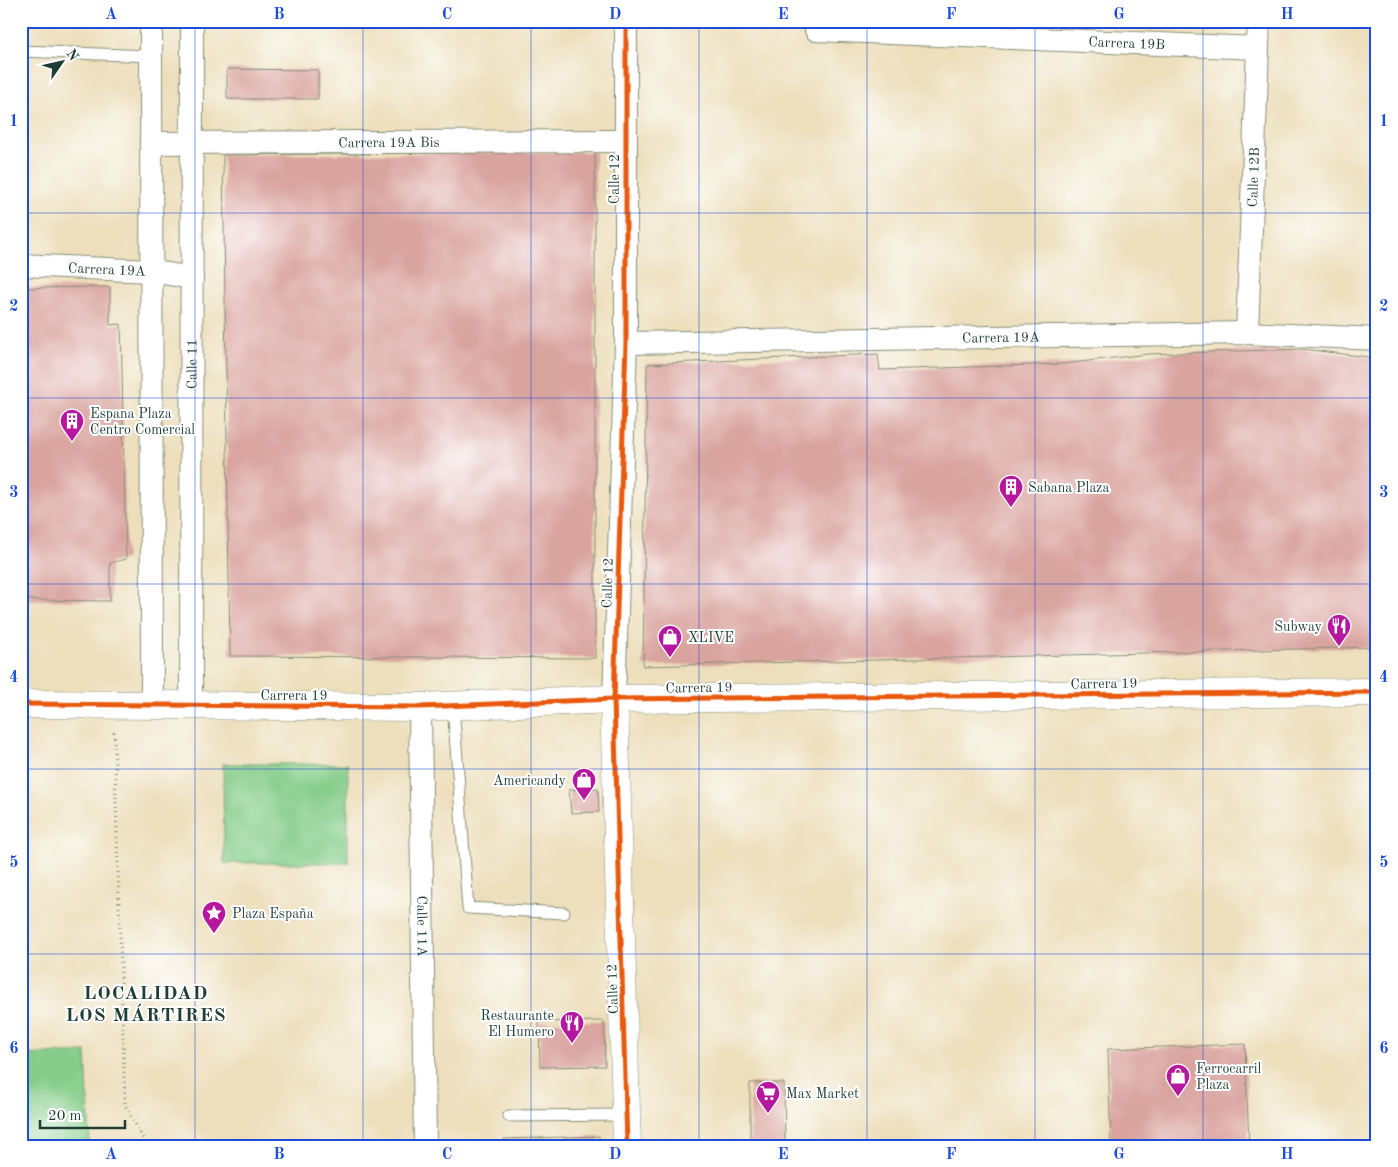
<svg xmlns="http://www.w3.org/2000/svg" width="1398" height="1167" viewBox="0 0 1398 1167" font-family="'Old Standard TT',serif">
  <style>
    .green { fill: #84cc88; stroke: #52845e }
    .building { fill: #d9a39e }
    .lines { fill: none; stroke-linecap: round; stroke-linejoin: round }
    .service-casing { stroke: #868e78; stroke-width: 13 }
    .minor-casing { stroke: #868e78; stroke-width: 24 }
    .tertiary-casing { stroke: #868e78; stroke-width: 29 }
    .path { stroke: #868e78; stroke-width: 3; stroke-dasharray: 1 4; stroke-linecap: butt }
    .service { stroke: #fff; stroke-width: 11 }
    .minor { stroke: #fff; stroke-width: 22 }
    .tertiary { stroke: #fff; stroke-width: 28 }
    .cycleway-casing { stroke: #fff; stroke-width: 8 }
    .cycleway { stroke: #e8590c; stroke-width: 5 }
    .grid { fill: none; stroke: #1d4ed8; stroke-width: 1; stroke-opacity: 0.55 }
    .labels { text-anchor: middle; stroke-width: 4; stroke-linejoin: round; paint-order: stroke }
    .street-label { font-size: 14px; fill: #1f3d34; stroke: #fff }
    .poi-label { font-size: 14px; fill: #1f3d34; stroke: #fff; text-anchor: start }
    .district-label { font-size: 19px; font-weight: bold; letter-spacing: 1px; fill: #1f3d34; stroke: #fff }
    .neatline { fill: none; stroke: #1d4ed8; stroke-width: 2 }
    .grid-label { font-size: 16px; text-anchor: middle; font-weight: bold; fill: #1d4ed8 }
  </style>
  <rect width="100%" height="100%" fill="#fff"/>
  <filter id="ink" filterUnits="userSpaceOnUse"><feTurbulence type="fractalNoise" baseFrequency=".02" numOctaves="2"/><feDisplacementMap in="SourceGraphic" scale="10" xChannelSelector="R" yChannelSelector="G"/><feConvolveMatrix kernelMatrix="1 2 1 2 8 2 1 2 1" color-interpolation-filters="sRGB"/></filter>
  <filter id="wash" filterUnits="userSpaceOnUse"><feTurbulence type="fractalNoise" baseFrequency=".0096" numOctaves="4" result="noise"/><feDisplacementMap in="SourceGraphic" scale="20" xChannelSelector="R" yChannelSelector="G"/><feGaussianBlur stdDeviation="1.12" result="paint"/><feColorMatrix in="noise" values="0 0 0 0 0 0 0 0 0 0 0 0 0 0 0 0 0 1.4 0 .05"/><feComposite in="paint" operator="in"/></filter>
  <g filter="url(#wash)">
    <rect width="100%" height="100%" fill="#eddfbc"/>
    <path class="green" d="M223 764H348V863H224Z
      M86 1052 90 1146H21V1055Z"/>
    <g id="blocks">
      <path class="building" d="M227 69 318 70V99H227Z
        M595 152V658L230 656 223 155Z
        M110 287V325L121 324 126 559 110 563V601L28 600 21 584V288Z
        M1302 349 1377 358V647L643 666 647 364 878 354 880 370 1063 364 1148 354Z
        M598 788 599 812 571 813 569 790Z
        M604 1021 605 1066 540 1067 539 1022Z
        M1245 1044 1249 1146H1111L1108 1049Z
        M750 1083H784L785 1146H750Z
        M599 1136V1146H504V1139Z"/>
    </g>
  </g>
  <g filter="url(#ink)">
    <use href="#blocks" fill-opacity="0" stroke="#868e78" stroke-width="1"/>
    <g class="lines">
      <defs>
        <path id="service" d="M21 51 151 56
          M453 706 468 908 564 913
          M509 1116 626 1115"/>
        <g id="minor">
          <path d="M151 21 152 705"/>
          <path id="s1" d="M816 21V30L1258 48"/>
          <path id="s2" d="M151 143 626 141"/>
          <path id="s3" d="M21 265 151 271 192 278"/>
          <path id="s4" d="M1247 333 1259 21"/>
          <path id="s5" d="M626 343 1247 333 1377 339"/>
          <path d="M614 699 626 343V21"/>
          <path id="s6" d="M191 706 192 21"/>
          <path id="s7" d="M420 707 425 1146"/>
        </g>
        <path id="tertiary" d="M614 699 627 1146
          M21 704 420 707 614 699 1377 692"/>
      </defs>
      <use href="#service" class="service-casing"/>
      <use href="#minor" class="minor-casing"/>
      <use href="#tertiary" class="tertiary-casing"/>
      <path class="path" d="M114 732 125 1105 147 1146"/>
      <use href="#service" class="service"/>
      <use href="#minor" class="minor"/>
      <use href="#tertiary" class="tertiary"/>
      <defs>
        <path id="cycleway" d="M626 21V343L614 699 627 1146
          M21 704 420 707 614 699 1377 692"/>
      </defs>
      <use href="#cycleway" class="cycleway-casing"/>
      <use href="#cycleway" class="cycleway"/>
    </g>
  </g>
  <path class="grid" d="M195 21V1146M363 21V1146M531 21V1146M699 21V1146M867 21V1146M1035 21V1146M1203 21V1146M21 213H1377M21 398H1377M21 584H1377M21 769H1377M21 954H1377"/>
  <defs>
    <symbol id="building-pin" viewBox="-11 -11 22 30"><path d="M0 17L-7.5 6A9.5 9.5 0 1 1 7.5 6Z" fill="#b5179e" stroke="#fff"/><path d="M-4-6H4V6H1V3H-1V6H-4ZM-2.5-4.3h1.7v1.8h-1.7ZM.8-4.3h1.7v1.8H.8ZM-2.5-1h1.7V.8h-1.7ZM.8-1h1.7V.8H.8Z" fill="#fff"/></symbol>
    <symbol id="restaurant-pin" viewBox="-11 -11 22 30"><path d="M0 17L-7.5 6A9.5 9.5 0 1 1 7.5 6Z" fill="#b5179e" stroke="#fff"/><path d="M-5-6h1v4h1v-4h1v4h1v-4h1v5L-1.5 .5V6h-2V.5L-5-1ZM5-6V6H3V1.5H1.5Q1.5-4 5-6Z" fill="#fff"/></symbol>
    <symbol id="shop-pin" viewBox="-11 -11 22 30"><path d="M0 17L-7.5 6A9.5 9.5 0 1 1 7.5 6Z" fill="#b5179e" stroke="#fff"/><path d="M-5-2.5h2.3a2.7 3.5 0 0 1 5.4 0H5L5.5 6h-11ZM-1.5-2.5h3a1.5 2.3 0 0 0-3 0Z" fill="#fff"/></symbol>
    <symbol id="sight-pin" viewBox="-11 -11 22 30"><path d="M0 17L-7.5 6A9.5 9.5 0 1 1 7.5 6Z" fill="#b5179e" stroke="#fff"/><path d="M0-6L1.8-2.2L6-1.7L2.9 1.2L3.7 5.4L0 3.3L-3.7 5.4L-2.9 1.2L-6-1.7L-1.8-2.2Z" fill="#fff"/></symbol>
    <symbol id="supermarket-pin" viewBox="-11 -11 22 30"><path d="M0 17L-7.5 6A9.5 9.5 0 1 1 7.5 6Z" fill="#b5179e" stroke="#fff"/><path d="M-6-5.5h2.5l.6 2H6L4.5 2H-2.5L-4.4-4H-6ZM-1.5 3.2a1.3 1.3 0 1 0 .1 0ZM3 3.2a1.3 1.3 0 1 0 .1 0Z" fill="#fff"/></symbol>
  </defs>
  <g fill-rule="evenodd">
    <use href="#building-pin" x="58" y="407" width="28" height="38"/>
    <use href="#building-pin" x="997" y="473" width="28" height="38"/>
    <use href="#restaurant-pin" x="1325" y="612" width="28" height="38"/>
    <use href="#shop-pin" x="656" y="623" width="28" height="38"/>
    <use href="#shop-pin" x="570" y="766" width="28" height="38"/>
    <use href="#sight-pin" x="200" y="899" width="28" height="38"/>
    <use href="#restaurant-pin" x="558" y="1009" width="28" height="38"/>
    <use href="#shop-pin" x="1164" y="1062" width="28" height="38"/>
    <use href="#supermarket-pin" x="754" y="1079" width="28" height="38"/>
  </g>
  <g class="labels">
    <g class="street-label">
      <text dy="5" stroke="none"><textPath href="#s1" startOffset="320">Carrera 19B</textPath></text>
      <text dy="5" stroke="none"><textPath href="#s2" startOffset="238">Carrera 19A Bis</textPath></text>
      <text dy="5" stroke="none"><textPath href="#s4" startOffset="156">Calle 12B</textPath></text>
      <text transform="translate(614 179) rotate(-90)" y="5">Calle 12</text>
      <text dy="5" stroke="none"><textPath href="#s3" startOffset="86">Carrera 19A</textPath></text>
      <text dy="5" stroke="none"><textPath href="#s5" startOffset="375">Carrera 19A</textPath></text>
      <text dy="5" stroke="none"><textPath href="#s6" startOffset="342">Calle 11</textPath></text>
      <text transform="translate(607 583) rotate(-88)" y="5">Calle 12</text>
      <text transform="translate(1104 683) rotate(-1)" y="5">Carrera 19</text>
      <text transform="translate(699 687) rotate(-1)" y="5">Carrera 19</text>
      <text x="294" y="700">Carrera 19</text>
      <text dy="5" stroke="none"><textPath href="#s7" startOffset="219">Calle 11A</textPath></text>
      <text transform="translate(612 989) rotate(-92)" y="5">Calle 12</text>
    </g>
    <g class="poi-label">
      <text x="90" y="418">Espana Plaza<tspan x="90" dy="16">Centro Comercial</tspan></text>
      <text x="1028" y="492">Sabana Plaza</text>
      <text x="1322" y="631" text-anchor="end">Subway</text>
      <text x="688" y="642">XLIVE</text>
      <text x="566" y="785" text-anchor="end">Americandy</text>
      <text x="232" y="918">Plaza España</text>
      <text x="554" y="1020" text-anchor="end">Restaurante<tspan x="554" dy="16">El Humero</tspan></text>
      <text x="1196" y="1073">Ferrocarril<tspan x="1196" dy="16">Plaza</tspan></text>
      <text x="786" y="1098">Max Market</text>
    </g>
    <g class="district-label">
      <text x="146" y="999">LOCALIDAD<tspan x="146" dy="22">LOS MÁRTIRES</tspan></text>
    </g>
  </g>
  <rect width="1398" height="1167" fill="none" stroke="#fff" stroke-width="55"/>
  <g transform="translate(62 62) rotate(56)" stroke="#ffffff" stroke-width="4" paint-order="stroke">
  <path d="M0-4L9 19L0 12L-9 19Z" fill="#1f3d34"/>
  <text y="-8" font-size="14" font-weight="bold" text-anchor="middle" fill="#1f3d34">N</text>
  </g>
  <path d="M40 1120v8h85v-8" fill="none" stroke="#1f3d34" stroke-width="2.5"/>
  <text x="48" y="1120" font-size="15" fill="#1f3d34" stroke="#ffffff" stroke-width="4" paint-order="stroke">20 m</text>
  <rect x="28" y="28" width="1342" height="1112" class="neatline"/>
  <g class="grid-label">
    <text x="111" y="19">A</text>
    <text x="279" y="19">B</text>
    <text x="447" y="19">C</text>
    <text x="615" y="19">D</text>
    <text x="783" y="19">E</text>
    <text x="951" y="19">F</text>
    <text x="1119" y="19">G</text>
    <text x="1287" y="19">H</text>
    <text x="14" y="126">1</text>
    <text x="1384" y="126">1</text>
    <text x="14" y="311">2</text>
    <text x="1384" y="311">2</text>
    <text x="14" y="497">3</text>
    <text x="1384" y="497">3</text>
    <text x="14" y="682">4</text>
    <text x="1384" y="682">4</text>
    <text x="14" y="867">5</text>
    <text x="1384" y="867">5</text>
    <text x="14" y="1053">6</text>
    <text x="1384" y="1053">6</text>
    <text x="111" y="1159">A</text>
    <text x="279" y="1159">B</text>
    <text x="447" y="1159">C</text>
    <text x="615" y="1159">D</text>
    <text x="783" y="1159">E</text>
    <text x="951" y="1159">F</text>
    <text x="1119" y="1159">G</text>
    <text x="1287" y="1159">H</text>
  </g>
</svg>
